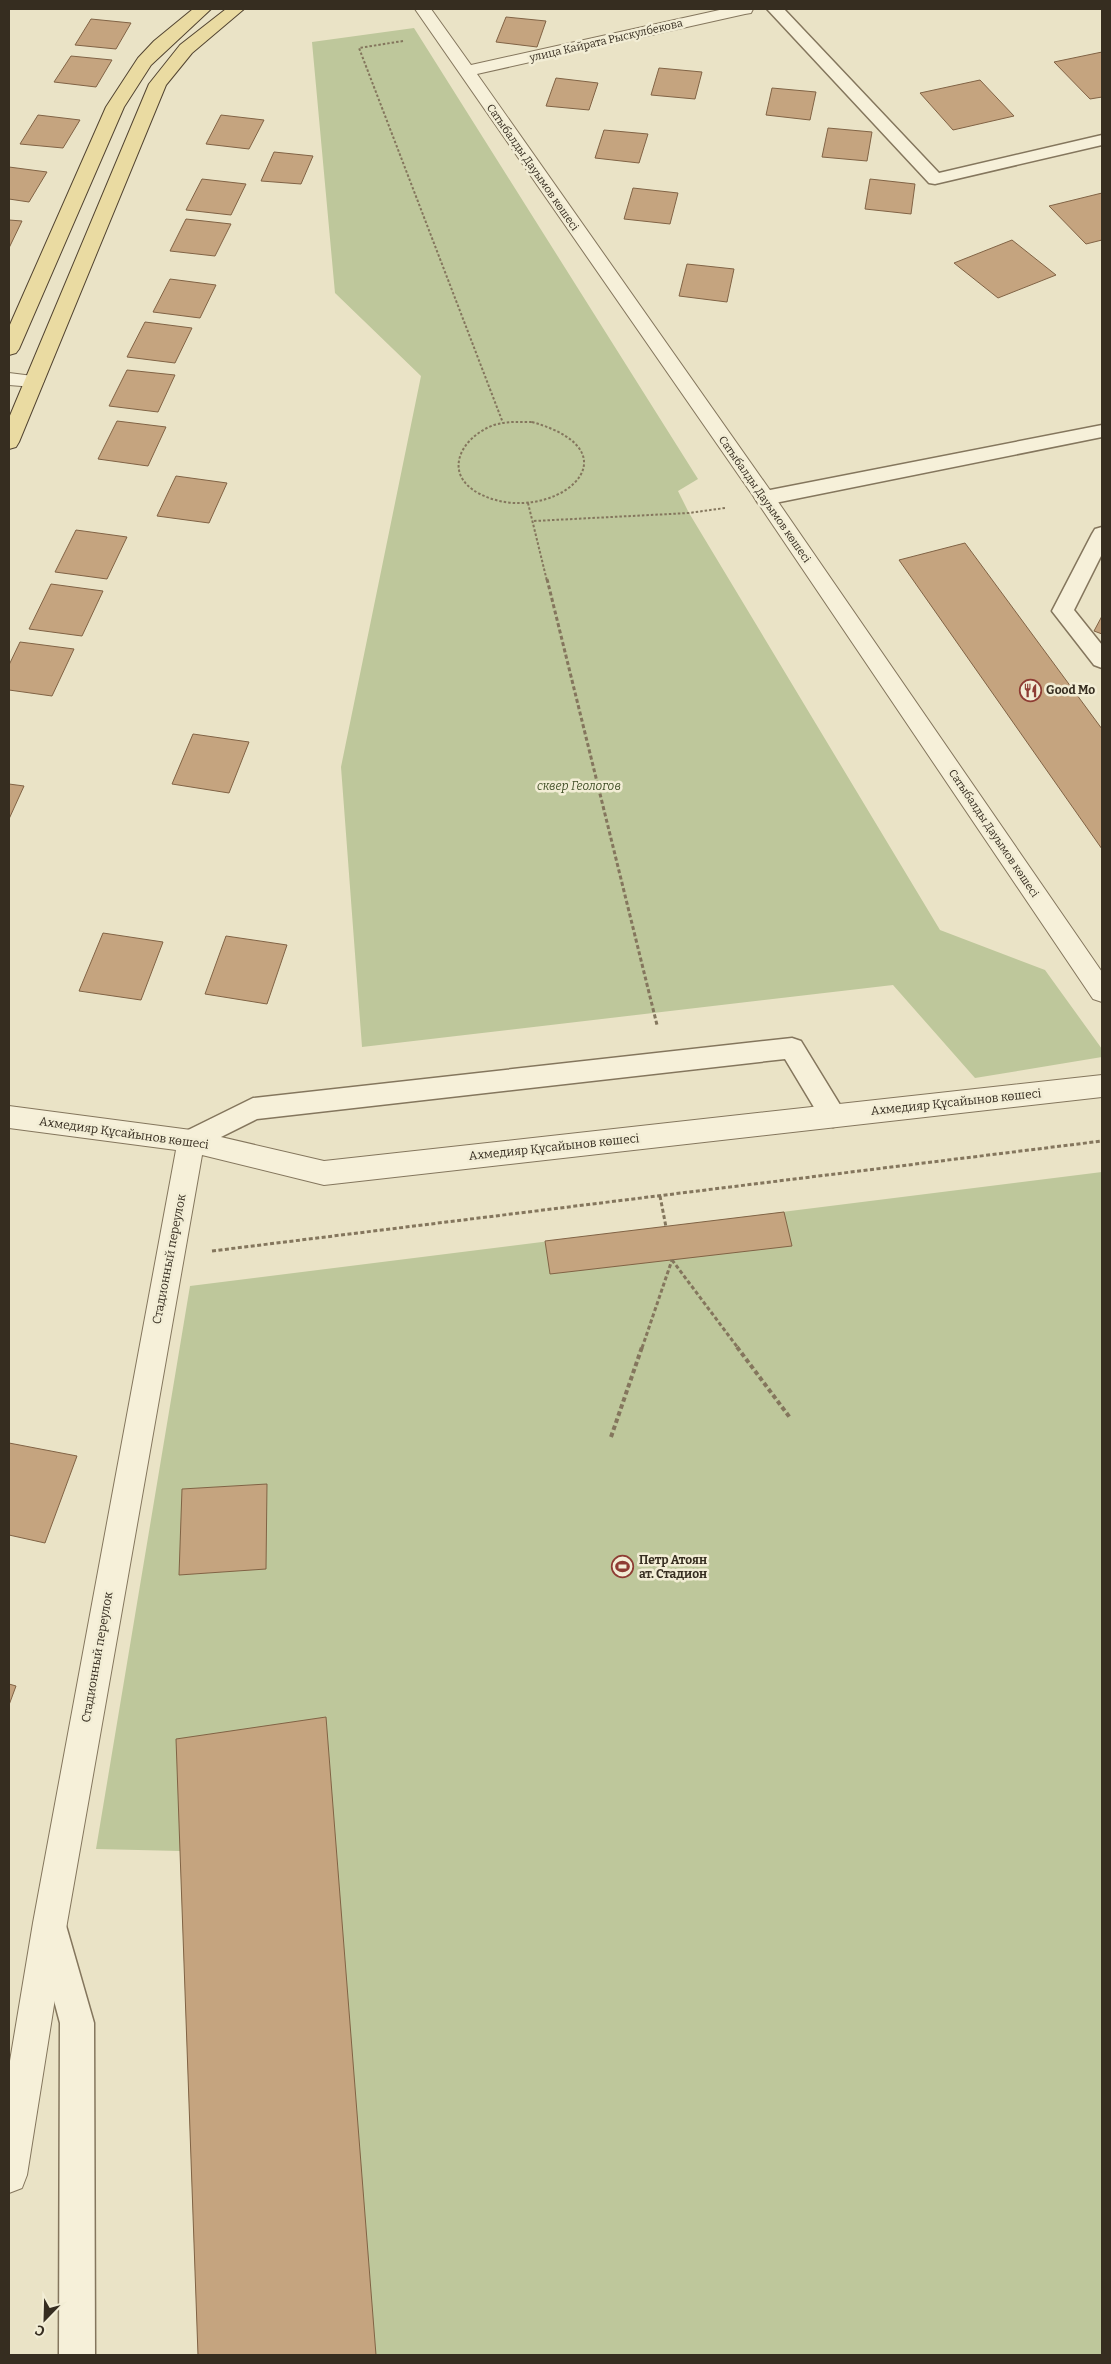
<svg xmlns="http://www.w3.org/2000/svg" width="1111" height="2364" viewBox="0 0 1111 2364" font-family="Bitter,serif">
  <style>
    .green { fill: #bec79b }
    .building { fill: #c5a47f; stroke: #816345 }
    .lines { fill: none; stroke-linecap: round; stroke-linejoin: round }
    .service-casing { stroke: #84765d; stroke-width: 3 }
    .minor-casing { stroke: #84765d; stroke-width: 2 }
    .tertiary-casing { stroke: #84765d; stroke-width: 2 }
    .primary-casing { stroke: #524431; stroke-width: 2 }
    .path-far2 { stroke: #84765d; stroke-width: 2; stroke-dasharray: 2.5 2; stroke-linecap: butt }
    .path-far1 { stroke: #84765d; stroke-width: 3; stroke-dasharray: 4 2.5; stroke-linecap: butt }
    .path { stroke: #84765d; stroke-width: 4; stroke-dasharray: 4.5 3; stroke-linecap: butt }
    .service { fill: #f6f0d9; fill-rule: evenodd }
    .minor { fill: #f6f0d9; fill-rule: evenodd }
    .tertiary { fill: #f6f0d9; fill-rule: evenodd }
    .primary { fill: #eadba2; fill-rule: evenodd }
    .labels { text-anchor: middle; stroke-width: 5; stroke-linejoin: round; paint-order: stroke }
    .far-street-label { font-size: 11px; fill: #362d20; stroke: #f2edd5 }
    .poi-label { font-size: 12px; font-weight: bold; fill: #362d20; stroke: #f2edd5; text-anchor: start }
    .park-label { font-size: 12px; font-style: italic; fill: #425028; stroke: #f2edd5 }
    .street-label { font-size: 12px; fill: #362d20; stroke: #f2edd5 }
  </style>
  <rect width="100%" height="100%" fill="#eae3c6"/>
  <path class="green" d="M414 28 698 479 678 491 689 513 940 930 1045 970 1102 1049V1057L975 1078 893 985 362 1047 341 767 421 376 335 293 312 42Z
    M1102 1172V2355H198L180 1851 96 1849 190 1286Z"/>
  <path class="building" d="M506 17 546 21 537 47 496 42Z
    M91 19 131 23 116 49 75 45Z
    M1102 52V97L1090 99 1054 62Z
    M71 56 112 60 96 87 54 82Z
    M659 68 702 72 695 99 651 95Z
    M556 78 598 83 589 110 546 106Z
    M980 80 1014 116 953 130 920 93Z
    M772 88 816 92 810 120 766 115Z
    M38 115 80 120 63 148 20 144Z
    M221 115 264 120 249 149 206 144Z
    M828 128 872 132 867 161 822 157Z
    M604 130 648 134 639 163 595 158Z
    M274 152 313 156 301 184 261 181Z
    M9 167 47 172 29 202 9 199Z
    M202 179 246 184 231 215 186 210Z
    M870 179 915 184 911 214 865 209Z
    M633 188 678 193 670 224 624 219Z
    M1102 193V240L1086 244 1049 206Z
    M186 219 231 224 215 256 170 251Z
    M9 220 22 221 9 248Z
    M1012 240 1056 275 998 298 954 263Z
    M687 264 734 269 727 302 679 296Z
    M170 279 216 285 200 318 153 312Z
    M145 322 192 328 175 363 127 357Z
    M127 370 175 375 158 412 109 406Z
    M117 421 166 427 148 466 98 459Z
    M176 476 227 483 209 523 157 516Z
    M76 530 127 537 107 579 55 572Z
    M965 543 1102 729V849L899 560Z
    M51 584 103 591 82 636 29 629Z
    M1102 616V634L1094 631Z
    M20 642 74 649 52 696 9 690V665Z
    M193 734 249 742 229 793 172 784Z
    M9 784 24 786 9 819Z
    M103 933 163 942 141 1000 79 991Z
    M226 936 287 945 267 1004 205 994Z
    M784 1212 792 1246 550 1274 545 1241Z
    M9 1443 77 1456 45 1543 9 1535Z
    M267 1484 266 1569 179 1575 182 1489Z
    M9 1684 16 1686 9 1705Z
    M326 1717 376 2355H198L176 1739Z"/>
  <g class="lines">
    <defs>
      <path id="service" d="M767 9H784L939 173 1102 135V145L935 184 929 183Z
        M1102 425V437L765 505 758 503 755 498 758 493 765 491Z
        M1102 527V554L1074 610 1102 645V668L1094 665 1052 611 1092 534 1095 529Z
        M792 1038 801 1041 842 1108 846 1116 842 1124 833 1127 824 1124 785 1059 257 1119 191 1152 182 1149 178 1141 182 1133 253 1098Z
        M51 1913 63 1917 67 1929 94 2023 95 2355H59L60 2023 35 1929 39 1917Z"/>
      <path id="minor" d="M415 9H431L471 65 724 9H753L751 13 745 14 477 74 772 493 1102 972V1002L1093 999 758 503Z
        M1102 1075V1097L324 1185 202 1155 67 1923 27 2175 22 2188 9 2193V2067L33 1923 176 1150 9 1128V1106L191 1130 324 1161Z"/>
      <path id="tertiary" d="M9 373 41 377 44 381 41 385 34 387 9 385Z"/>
      <path id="primary" d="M193 9H211L151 65 124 107 19 349 16 353 9 355V327L106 107 138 58 154 41Z
        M226 9H244L192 53 166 85 19 442 16 447 9 449V418L149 84 180 45Z"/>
    </defs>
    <use href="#service" class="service-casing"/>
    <use href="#minor" class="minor-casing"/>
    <use href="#tertiary" class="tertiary-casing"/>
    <use href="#primary" class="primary-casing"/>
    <path class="path-far2" d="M403 41 359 48 503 423
      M532 422C645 454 549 529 480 494 441 474 461 437 494 425 507 421 519 422 532 422Z
      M528 503 547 581
      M534 521 689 513 725 508"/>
    <path class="path-far1" d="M547 579 657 1025
      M660 1196 666 1227
      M212 1251 1102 1141
      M672 1260 738 1348
      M642 1348 672 1260"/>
    <path class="path" d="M737 1347 791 1419
      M611 1437 642 1347"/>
    <use href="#service" class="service"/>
    <use href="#minor" class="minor"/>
    <use href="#tertiary" class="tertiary"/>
    <use href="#primary" class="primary"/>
  </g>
  <defs>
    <symbol id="restaurant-ring" viewBox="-11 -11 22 22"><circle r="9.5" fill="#f2edd5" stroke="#8e3c33" stroke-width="1.5"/><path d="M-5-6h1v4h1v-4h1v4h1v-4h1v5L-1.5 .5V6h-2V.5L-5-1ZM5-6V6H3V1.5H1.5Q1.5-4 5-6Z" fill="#8e3c33"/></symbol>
    <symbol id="stadium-ring" viewBox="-11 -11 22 22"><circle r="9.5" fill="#f2edd5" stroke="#8e3c33" stroke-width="1.5"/><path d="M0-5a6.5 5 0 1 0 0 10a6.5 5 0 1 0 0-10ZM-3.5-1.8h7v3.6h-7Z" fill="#8e3c33"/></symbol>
  </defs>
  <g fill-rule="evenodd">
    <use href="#restaurant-ring" x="1018" y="678" width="25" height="25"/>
    <use href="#stadium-ring" x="610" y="1554" width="25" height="25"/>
  </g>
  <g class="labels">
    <g class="far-street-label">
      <text transform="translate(606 40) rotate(-13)" y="4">улица Кайрата Рыскулбекова</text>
      <text transform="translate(533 167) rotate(55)" y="4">Сатыбалды Дауымов көшесі</text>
      <text transform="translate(765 499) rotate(55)" y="4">Сатыбалды Дауымов көшесі</text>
      <text transform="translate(994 833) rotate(56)" y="4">Сатыбалды Дауымов көшесі</text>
    </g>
    <g class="poi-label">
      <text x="1046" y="694">Good Mo</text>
      <text x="639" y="1564">Петр Атоян<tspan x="639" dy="14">ат. Стадион</tspan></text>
    </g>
    <g class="park-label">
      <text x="579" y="790">сквер Геологов</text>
    </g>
    <g class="street-label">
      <text transform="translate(956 1102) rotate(-6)" y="4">Ахмедияр Құсайынов көшесі</text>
      <text transform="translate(124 1133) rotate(8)" y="4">Ахмедияр Құсайынов көшесі</text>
      <text transform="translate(554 1147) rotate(-6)" y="4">Ахмедияр Құсайынов көшесі</text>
      <text transform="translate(169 1259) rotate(-79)" y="4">Стадионный переулок</text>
      <text transform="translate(97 1657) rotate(-80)" y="4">Стадионный переулок</text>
    </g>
  </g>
  <rect width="1111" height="2364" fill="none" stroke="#362d20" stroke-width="20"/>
  <g transform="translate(45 2319) rotate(203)" stroke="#f2edd5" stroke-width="4" paint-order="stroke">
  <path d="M0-4L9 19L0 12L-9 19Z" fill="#362d20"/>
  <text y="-8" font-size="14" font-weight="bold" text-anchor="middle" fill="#362d20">С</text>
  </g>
</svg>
